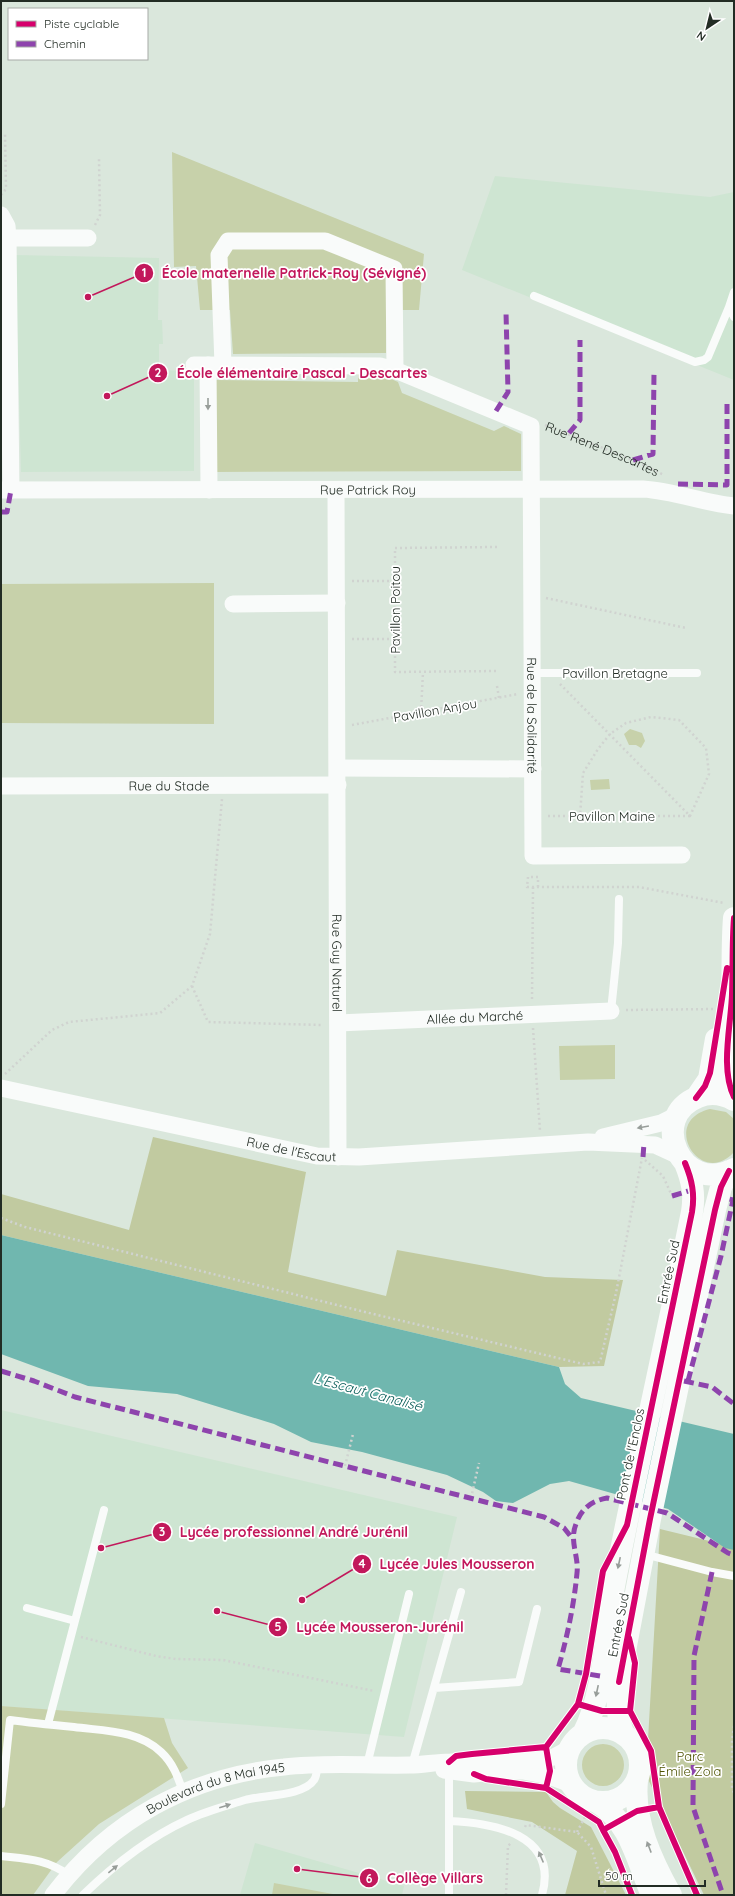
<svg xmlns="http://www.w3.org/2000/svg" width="735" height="1896" viewBox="0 0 735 1896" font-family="Quicksand,sans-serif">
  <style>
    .built { fill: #cee5d2 }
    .green { fill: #c7d1aa }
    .forest { fill: #c1caa0 }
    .water { fill: #70b7af }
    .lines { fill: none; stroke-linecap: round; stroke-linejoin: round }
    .path { stroke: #d0d3d0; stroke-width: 2.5; stroke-dasharray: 2 3; stroke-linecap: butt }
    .lane { stroke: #f9fbfa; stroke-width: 8 }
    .street { stroke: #f9fbfa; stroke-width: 17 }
    .primary { stroke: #f9fbfa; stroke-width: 22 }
    .quiet { stroke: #8e44ad; stroke-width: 5; stroke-dasharray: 10 5; stroke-linecap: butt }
    .cycleway-casing { stroke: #fff; stroke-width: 8 }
    .cycleway { stroke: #d6006c; stroke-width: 6 }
    .oneway { fill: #989e9a }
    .labels { text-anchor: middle; stroke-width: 3.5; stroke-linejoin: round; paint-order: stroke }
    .street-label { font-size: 13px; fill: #222c24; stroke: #fff }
    .park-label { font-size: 13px; fill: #4e5300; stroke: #fff }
    .water-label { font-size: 14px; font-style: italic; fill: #085d58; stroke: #fff }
    .leader { fill: none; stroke: #c2185b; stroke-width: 1.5 }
    .callout-dot { fill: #c2185b; stroke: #fff; stroke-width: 1.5 }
    .mark-label { font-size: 12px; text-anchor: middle; font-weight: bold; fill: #fff }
    .callout-label { font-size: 14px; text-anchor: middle; font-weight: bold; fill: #c2185b; stroke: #fff; stroke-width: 3.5; stroke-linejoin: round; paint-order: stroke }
  </style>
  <rect width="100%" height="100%" fill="#dae7dc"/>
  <path class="built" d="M495 176 710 197 734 192V380L462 270Z
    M15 255 159 258 158 320H162L163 344H159V370L194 371V471L21 472Z
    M1 1410 457 1517 404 1737 1 1706Z
    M255 1843 404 1886 402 1895H240Z"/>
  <path class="green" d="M172 152 424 254 419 310H387L386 353 233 354 230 310H200L196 266 174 267Z
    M358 374 389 378 398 382 402 393 494 431 504 426 521 434V471L213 472 215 380 358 382Z
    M214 583V724L1 723V584Z
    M630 729 642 733 645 741 641 748 636 745H629L624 734Z
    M609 779 610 789 591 790 590 780Z
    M615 1045V1079L560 1080 559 1046Z
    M710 1109 726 1112 734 1119V1152C701 1189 659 1121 710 1109Z
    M1 1706 164 1718 172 1743 188 1768 99 1824 57 1862 33 1895H1Z
    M582 1765a21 21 0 1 1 42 0a21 21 0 1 1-42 0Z
    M274 1883 338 1895H272Z"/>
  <path class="forest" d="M153 1137 306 1172 288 1272 386 1296 397 1250 545 1277 623 1280 604 1366 559 1367 1 1235V1194L129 1230Z
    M660 1529 734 1547V1895H704L646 1775Z
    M465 1791 546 1792 553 1802 560 1808 591 1827 626 1895H565L577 1851 532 1822 467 1809Z"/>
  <path class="water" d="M1 1235 559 1367 565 1384 581 1398 734 1434V1550L725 1548 668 1509 569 1481 550 1484 513 1503 496 1501 483 1492 447 1475 362 1452 311 1442 274 1424 177 1394 88 1386 1 1354Z"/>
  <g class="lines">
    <g class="path">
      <path d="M1 195 6 189 5 133"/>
      <path d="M95 225 100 215 99 159"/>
      <path id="s1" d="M545 425 633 460 664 475"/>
      <path d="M497 547 395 548V672L497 671"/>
      <path d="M352 581H395"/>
      <path d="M546 598 686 628"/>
      <path d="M352 639H395"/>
      <path d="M560 684 690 816 709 774 706 748 679 720 651 717 626 723 610 734 598 749 583 773 580 816"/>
      <path d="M497 686 499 698"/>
      <path d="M421 712 423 672"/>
      <path d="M352 725 518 694"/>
      <path d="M548 816H690"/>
      <path d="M538 887V877H528L527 887H639L724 903"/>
      <path d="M192 986 208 1022 323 1025"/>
      <path d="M532 999 533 887"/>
      <path d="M626 1010 715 1009"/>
      <path d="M533 1028 540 1131"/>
      <path d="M5 1074 52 1030 69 1022 160 1013 192 986 210 934 222 799"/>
      <path d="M645 1160 663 1176 672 1196"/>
      <path d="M1 1218 25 1227 365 1312 583 1364 600 1362 616 1293 642 1158"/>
      <path d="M345 1466 353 1434"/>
      <path d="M471 1498 479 1463"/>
      <path d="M81 1637 156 1656 176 1659 223 1660 374 1691"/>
      <path d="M734 1726 732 1740V1788L734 1793"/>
      <path d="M525 1827 526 1825 577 1832 591 1847 606 1895"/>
      <path d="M577 1832 586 1815"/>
      <path d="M506 1895 508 1846 511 1843"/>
    </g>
    <path class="lane" d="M534 296 695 362 704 360 708 357 729 307 734 317
      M729 307 734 292
      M533 673H697
      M611 1011 618 943 619 899
      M644 1554 712 1572 734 1576
      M27 1608 75 1621
      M434 1688 519 1682 537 1609
      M48 1724 104 1510
      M367 1765 409 1594
      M412 1765 461 1592
      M1 1804 10 1720C32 1723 53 1725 74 1727 104 1731 138 1730 161 1752 173 1763 178 1777 183 1792
      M449 1821C494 1823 559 1834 542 1895
      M1 1856C28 1859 46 1859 69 1875
      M83 1895C113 1866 150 1837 187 1820 206 1811 226 1806 245 1800 263 1795 304 1796 314 1780 317 1776 317 1770 317 1765
      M449 1895V1770"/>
    <g class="street">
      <path d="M1 215 7 226 8 238 11 490"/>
      <path d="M8 238H88"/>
      <path id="s2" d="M194 365 380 366 395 370 531 426 533 856 682 855"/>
      <path d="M208 365 209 490"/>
      <path d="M223 365 219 255 228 241H325L394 269 395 370"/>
      <path id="s3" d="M1 490 643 489C675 491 703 503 734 506"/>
      <path id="s4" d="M336 490 338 1157"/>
      <path d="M233 604 337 603"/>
      <path d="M338 768 533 769"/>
      <path id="s5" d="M1 786 338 785"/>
      <path id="s6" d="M338 1023 611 1011"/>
      <path id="s7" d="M1 1088 317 1156 359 1157 588 1142 655 1145 679 1156"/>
      <path d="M603 1137 661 1123 679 1114"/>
      <path d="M444 1770 474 1774 504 1771H523L549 1776 571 1784"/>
      <path id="s8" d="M53 1895C110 1820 190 1776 284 1767 326 1762 368 1766 410 1765 423 1765 436 1762 450 1762 480 1761 510 1761 540 1760L554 1757 569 1749"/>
    </g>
    <path class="primary" d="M734 918C732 943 733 969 732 994 731 1026 720 1068 734 1097
      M696 1098 709 1079 716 1039
      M734 1100C723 1094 710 1092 698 1097 647 1117 681 1196 734 1169
      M566 1765a37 37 0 1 1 74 0a37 37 0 1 1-74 0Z
      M583 1734C604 1695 606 1631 614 1586 638 1461 667 1337 692 1212 695 1194 692 1180 685 1163
      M624 1735C615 1714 617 1695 621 1672L650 1519 715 1210 721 1187 729 1171
      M637 1781C633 1821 652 1861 671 1895
      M597 1802C631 1822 637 1862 652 1895"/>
    <path class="quiet" d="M496 411 508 392 506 312
      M569 433 580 420V340
      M633 460 653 454 654 373
      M678 484 727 485V402
      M1 512H7L11 490
      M643 1157 644 1143
      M672 1196 688 1191
      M1 1371 34 1381 75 1397 544 1517 564 1528 572 1538
      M684 1381 712 1387 734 1404
      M688 1381 721 1256 733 1200 725 1198
      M712 1572 694 1656 693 1807 723 1895
      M600 1676 558 1669C567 1638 574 1605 577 1573 579 1556 569 1541 576 1524 581 1509 591 1501 607 1498L667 1513 728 1553 734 1555"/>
    <defs>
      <path id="cycleway" d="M734 918C732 943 733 969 732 994 731 1026 720 1068 734 1097
        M696 1098 705 1086 710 1073 727 968
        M629 1638 635 1663 630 1711
        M619 1682 650 1519 715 1210 721 1187 729 1171
        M578 1704 586 1674 603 1571 627 1525 692 1212C695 1194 692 1180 685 1163
        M449 1762 456 1756 472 1754 546 1747
        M474 1774 486 1779 546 1788
        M659 1807 637 1811 603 1830 599 1822 546 1788 550 1771 546 1747 578 1704 602 1711H630L651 1751 659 1807 697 1895
        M603 1830 615 1852 632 1895"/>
    </defs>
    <use href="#cycleway" class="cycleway-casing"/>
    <use href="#cycleway" class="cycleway"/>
  </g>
  <defs><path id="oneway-solid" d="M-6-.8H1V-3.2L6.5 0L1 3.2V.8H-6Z"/></defs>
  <g class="oneway">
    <use href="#oneway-solid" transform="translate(208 404) rotate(90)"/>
    <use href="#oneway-solid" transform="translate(643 1127) rotate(170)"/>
    <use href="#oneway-solid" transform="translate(619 1563) rotate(102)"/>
    <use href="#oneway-solid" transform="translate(597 1691) rotate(102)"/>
    <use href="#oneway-solid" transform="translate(225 1806) rotate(-17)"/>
    <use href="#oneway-solid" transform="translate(649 1847) rotate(-111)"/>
    <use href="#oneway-solid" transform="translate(541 1857) rotate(-113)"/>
    <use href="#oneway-solid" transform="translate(113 1869) rotate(-39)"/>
  </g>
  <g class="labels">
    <g class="street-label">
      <text dy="5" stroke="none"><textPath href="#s1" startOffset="62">Rue René Descartes</textPath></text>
      <text dy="5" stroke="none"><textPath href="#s3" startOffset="367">Rue Patrick Roy</textPath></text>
      <text transform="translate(395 610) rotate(-90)" y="5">Pavillon Poitou</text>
      <text x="615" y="678">Pavillon Bretagne</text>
      <text transform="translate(435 710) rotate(-10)" y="5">Pavillon Anjou</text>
      <text dy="5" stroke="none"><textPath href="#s2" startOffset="638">Rue de la Solidarité</textPath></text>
      <text dy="5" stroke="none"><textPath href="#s5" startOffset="168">Rue du Stade</textPath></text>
      <text x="612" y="821">Pavillon Maine</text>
      <text dy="5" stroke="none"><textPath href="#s4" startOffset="473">Rue Guy Naturel</textPath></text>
      <text dy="5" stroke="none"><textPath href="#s6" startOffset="137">Allée du Marché</textPath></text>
      <text dy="5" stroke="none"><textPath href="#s7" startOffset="297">Rue de l'Escaut</textPath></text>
      <text transform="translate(668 1272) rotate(-78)" y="5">Entrée Sud</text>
      <text transform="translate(630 1454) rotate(-78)" y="5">Pont de l'Enclos</text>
      <text transform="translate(618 1625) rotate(-79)" y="5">Entrée Sud</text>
      <text dy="5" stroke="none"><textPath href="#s8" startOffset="200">Boulevard du 8 Mai 1945</textPath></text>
    </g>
    <g class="park-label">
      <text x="690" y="1761">Parc<tspan x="690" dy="15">Émile Zola</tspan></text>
    </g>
    <g class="water-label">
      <text transform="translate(368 1392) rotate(15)" y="5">L'Escaut Canalisé</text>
    </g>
  </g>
  <path class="leader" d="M88 297L144 273M107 396L158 373M101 1548L162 1532M302 1600L362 1564M217 1611L278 1627M297 1869L369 1878"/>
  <g class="callout-dot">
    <circle cx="88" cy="297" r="4"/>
    <circle cx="107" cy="396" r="4"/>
    <circle cx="101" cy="1548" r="4"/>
    <circle cx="302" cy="1600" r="4"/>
    <circle cx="217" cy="1611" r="4"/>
    <circle cx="297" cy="1869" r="4"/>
    <circle cx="144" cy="273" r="10"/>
    <circle cx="158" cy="373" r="10"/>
    <circle cx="162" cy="1532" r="10"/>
    <circle cx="362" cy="1564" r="10"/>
    <circle cx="278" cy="1627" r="10"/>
    <circle cx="369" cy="1878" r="10"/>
  </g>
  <g class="mark-label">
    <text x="144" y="277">1</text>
    <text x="158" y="377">2</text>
    <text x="162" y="1536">3</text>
    <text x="362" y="1568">4</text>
    <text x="278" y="1631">5</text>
    <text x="369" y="1883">6</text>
  </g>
  <g class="callout-label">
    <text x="294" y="278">École maternelle Patrick-Roy (Sévigné)</text>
    <text x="302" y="378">École élémentaire Pascal - Descartes</text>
    <text x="294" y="1537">Lycée professionnel André Jurénil</text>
    <text x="457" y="1569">Lycée Jules Mousseron</text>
    <text x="380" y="1632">Lycée Mousseron-Jurénil</text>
    <text x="435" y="1883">Collège Villars</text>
  </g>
  <rect width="735" height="1896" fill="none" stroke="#222c24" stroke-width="4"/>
  <rect x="8" y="8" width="140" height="52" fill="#ffffff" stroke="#a7aba7"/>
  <rect x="16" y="21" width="20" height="6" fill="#d6006c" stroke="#a7aba7"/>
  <text x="44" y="28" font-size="12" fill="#222c24">Piste cyclable</text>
  <rect x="16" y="41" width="20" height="6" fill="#8e44ad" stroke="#a7aba7"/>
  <text x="44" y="48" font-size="12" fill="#222c24">Chemin</text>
  <g transform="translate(707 28) rotate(215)" stroke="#ffffff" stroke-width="3" paint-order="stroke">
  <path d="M0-3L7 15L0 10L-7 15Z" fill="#222c24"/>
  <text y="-6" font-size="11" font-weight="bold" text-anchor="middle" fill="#222c24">N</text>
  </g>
  <path d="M599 1880v6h106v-6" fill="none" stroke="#222c24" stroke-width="2"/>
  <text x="605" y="1880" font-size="12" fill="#222c24" stroke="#ffffff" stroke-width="3" paint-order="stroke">50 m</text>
</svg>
